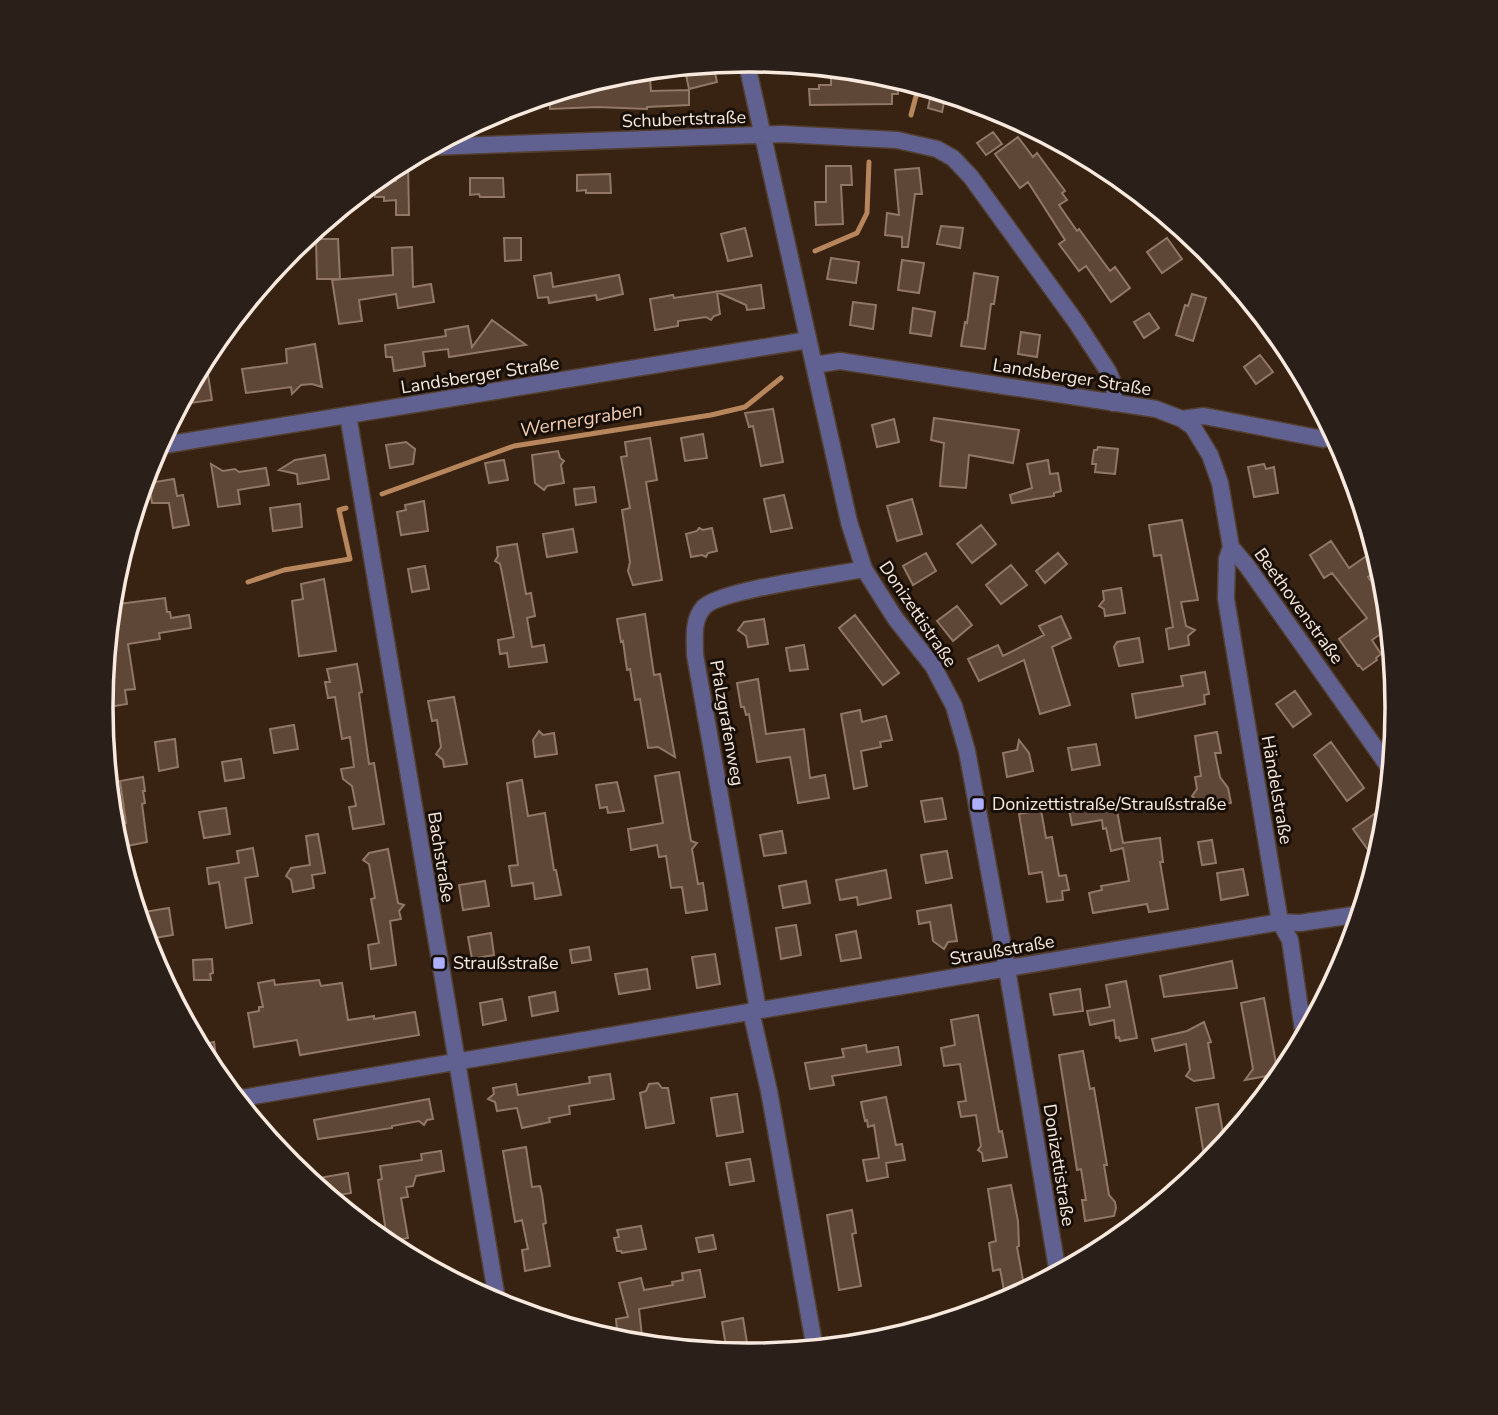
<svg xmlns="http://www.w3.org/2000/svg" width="1498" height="1415" viewBox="0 0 1498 1415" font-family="'Nunito Sans',sans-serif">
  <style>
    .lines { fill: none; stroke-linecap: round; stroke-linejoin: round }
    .stream { stroke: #b7865c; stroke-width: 5 }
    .building { fill: #5e4736; stroke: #917765; stroke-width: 2 }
    .minor-casing { stroke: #533f30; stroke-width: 19 }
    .minor { stroke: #606191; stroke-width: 16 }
    .poi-dot { fill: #adaffb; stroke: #180f08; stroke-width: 2.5 }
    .labels { text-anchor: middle; stroke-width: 6; stroke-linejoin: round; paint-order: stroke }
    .street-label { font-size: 18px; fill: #f8e9df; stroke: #180f08 }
    .poi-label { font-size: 18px; fill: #f8e9df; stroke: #180f08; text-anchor: start }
    .water-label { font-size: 19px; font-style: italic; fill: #f3ceb3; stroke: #180f08 }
    .rim { fill: none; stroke: #f8e9df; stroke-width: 3.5 }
  </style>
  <rect width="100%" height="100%" fill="#382313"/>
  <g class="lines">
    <path class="stream" d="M911 115 919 85
      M815 251 857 233 867 213 869 162
      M382 494 514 446 711 415 745 407 781 378
      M248 582 284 570 350 559 339 510 346 508"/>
  </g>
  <path class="building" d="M713 63 717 82 689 89 684 66Z
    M874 72 897 79 898 94H892V104L810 105 809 89H819V85H831V77H874Z
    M650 78 651 91 689 90V105L647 107V109L597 107 550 109V94L563 93V90L601 79Z
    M931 94 945 98 942 112 928 108Z
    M993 132 1002 144 986 155 977 143Z
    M1018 137 1033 157 1037 153 1065 191 1062 193 1067 200 1059 205 1077 231 1079 229 1110 271 1115 267 1130 288 1111 302 1086 266 1079 271 1059 244 1065 240 1028 182 1020 188 995 154Z
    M408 164 409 215H396V200L384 201V197H375L374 181H396L395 165Z
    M826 166H851L852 185H841L843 224 816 225 815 202H826Z
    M919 168 922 194H915L908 247H902V237L885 235 887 213 899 215 895 170Z
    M610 174 611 193H586V190L577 191V175Z
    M470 178H503L504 197H480L479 194 470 195Z
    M941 226 963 228 960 248 937 244Z
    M745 228 752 256 728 261 721 234Z
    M504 238H521V260L505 261Z
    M1167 238 1182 259 1162 273 1147 252Z
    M316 239H338L340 279H317Z
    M412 247 413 287 431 284 434 302 398 308 396 294 359 300 362 321 339 324 332 280 393 275 392 248Z
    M831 258 859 262 856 283 827 279Z
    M902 260 924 263 919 293 898 290Z
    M551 273 553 287 619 275 623 294 597 300 596 295 549 303 548 297 538 298 534 276Z
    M974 273 998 277 994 304H991L985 349 961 346 965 322 967 323Z
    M761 285 764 308 747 310 746 305 717 292 720 314 714 316 711 320 706 317 678 321V326L655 330 650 299 673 295 674 298Z
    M1192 294 1206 298 1193 341 1176 335 1185 305 1188 306Z
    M853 302 876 305 873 329 850 325Z
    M913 308 935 312 931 336 910 333Z
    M1149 313 1159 328 1144 338 1134 322Z
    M492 320 526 345 449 357 448 349 423 352 425 366 394 371 392 357H386L385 345 446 336 445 330 468 326 472 347Z
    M1021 332 1040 335 1037 357 1018 354Z
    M315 344 322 387 312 384 301 385 292 394 291 387 246 393 242 369 287 363 286 349Z
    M1260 355 1273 372 1256 384 1244 367Z
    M208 375 212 400 191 403 188 389 194 378Z
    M773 409 783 462 761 466 753 426 749 427 745 413Z
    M934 418 1019 430 1013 463 969 455 966 488 940 486 944 443 931 440Z
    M894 419 899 442 877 447 872 425Z
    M703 434 707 458 685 461 681 438Z
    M650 438 657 480 646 482 662 580 633 585 628 571 630 562 622 510 630 508 621 457 627 456 625 442Z
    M406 442 415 449 413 464 390 468 386 445Z
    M1098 447 1118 449 1115 474 1095 472 1096 464H1092L1094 450H1097Z
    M558 451 560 458 564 461 561 465 564 483 547 486 544 490 535 483 532 455Z
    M325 455 329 479 298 484 297 474 279 470 295 460Z
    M504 460 508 480 489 483 485 463Z
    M1048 460 1050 474 1058 473 1061 491 1054 493V496L1012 503 1010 495 1032 488 1027 464Z
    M211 464 223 471 235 469 239 472 266 468 269 485 238 490 240 504 218 507Z
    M1264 464 1266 469 1274 467 1278 493 1254 497 1248 467Z
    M174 479 177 496 183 495 189 525 173 528 169 503H152L149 483Z
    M594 487 596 502 576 505 574 489Z
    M784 495 792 528 771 532 764 499Z
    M912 499 922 534 897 541 887 506Z
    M424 501 428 531 401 535 397 512 406 510 405 505Z
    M300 504 302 527 273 531 270 508Z
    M1182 520 1198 600 1181 602 1186 626 1195 630 1188 636 1189 645 1169 649 1166 629 1173 627 1161 555 1154 556 1149 525Z
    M981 525 996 544 972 563 957 544Z
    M699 528 703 530 712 528 717 551 708 553 706 557 702 555 691 557 686 534 697 531Z
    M573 529 577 552 547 557 543 534Z
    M1331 541 1349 568 1375 550 1381 568 1368 577 1387 603 1389 628 1372 640 1381 654 1376 658 1377 660 1363 670 1359 665 1358 666 1339 639 1367 618 1332 573 1324 578 1310 555Z
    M517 544 526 594 531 593 535 616 527 618 532 647 544 645 547 662 509 667 507 653 500 654 498 640 514 637 502 573 500 564 495 561 498 556 497 547Z
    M926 553 936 571 913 585 903 566Z
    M1058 553 1067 564 1045 583 1036 571Z
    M1011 565 1027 585 1001 604 986 585Z
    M425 566 429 589 412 592 408 569Z
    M324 579 336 651 299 656 292 601 303 599 301 584Z
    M1121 588 1125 613 1105 616 1104 609 1099 606 1104 600 1103 591Z
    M165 598 167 612H170L171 618 189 615 191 628 159 633 160 639 128 644 135 689 125 690 127 704 103 708V685L111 684 106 654 111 605Z
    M957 606 972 625 953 641 937 621Z
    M645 614 654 675 660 674 675 757 658 747 648 748 640 699 635 700 630 669 627 670 623 641 621 642 617 619Z
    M855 615 899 673 883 685 839 628Z
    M1061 616 1071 638 1052 647 1070 705 1040 714 1024 660 979 681 968 659 998 645 1003 656 1044 635 1039 626Z
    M764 619 768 644 748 647 746 636 738 630 744 622Z
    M1139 638 1143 662 1119 666 1114 647 1117 642Z
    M804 645 808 669 790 671 786 648Z
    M357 664 362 692 359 693 369 764 374 763 384 824 353 829 349 807 356 806 352 786 343 779 341 769 354 767 350 737 342 739 335 697 328 698 325 682H330L327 669Z
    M1205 672 1209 694 1204 695 1205 704 1136 718 1132 694 1183 686 1181 676Z
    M758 679 766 734 804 729 810 778 825 775 829 798 798 803 790 757 757 762 749 714 746 715 744 707H741L737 683Z
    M1295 691 1311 714 1293 727 1276 704Z
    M454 697 467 764 444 767 443 760 436 754 441 747 437 720 432 721 428 701Z
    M860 710 862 722 886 716 892 740 880 742 881 747 861 751 867 786 854 789 841 714Z
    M294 725 298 749 274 753 270 729Z
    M539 731 543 735 554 733 557 754 535 757 533 740Z
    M1217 732 1221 753H1215L1220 777 1228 788 1231 803 1215 805 1208 800 1199 802 1192 796 1197 789 1195 777 1201 776 1195 736Z
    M175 739 178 767 159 771 155 742Z
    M1019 740 1029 753 1033 771 1007 777 1003 753 1017 750Z
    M1331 742 1364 788 1347 801 1314 755Z
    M1096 744 1100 765 1072 770 1068 748Z
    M241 759 244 778 225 781 222 762Z
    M679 772 691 841 697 843 692 849 698 884 703 883 707 910 686 913 682 887 671 888 666 856 659 857 657 845 631 850 628 829 663 823 655 776Z
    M143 777 145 791H143L145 803 142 804 147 842 122 847 118 824 126 823 120 781Z
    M522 780 528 816 545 813 554 870H556L561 895 535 899 533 883 512 886 509 866 518 865 507 783Z
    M617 782 624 811 608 813 607 807 600 808 596 785Z
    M942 798 946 819 925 822 921 801Z
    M1115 800 1123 843 1160 838 1163 862H1160L1168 909 1149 912 1147 904 1093 913 1089 893 1102 890 1101 886 1129 881 1123 848 1111 851 1106 828 1103 829 1102 820 1072 825 1069 810 1076 809 1075 804Z
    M226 808 230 834 204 838 199 812Z
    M1041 810 1046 838 1052 837 1059 876 1066 875 1069 890 1062 891 1063 900 1047 902 1042 872 1029 874 1019 814Z
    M1380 810 1386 818 1384 834 1376 861 1353 829Z
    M782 831 786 853 764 856 760 835Z
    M318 834 325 873 312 875 314 888 293 892 291 880 286 876 291 868 310 865 306 836Z
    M1212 840 1216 863 1202 865 1198 842Z
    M253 848 258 876 245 878 252 923 226 928 219 882 209 884 207 868 239 863 237 851Z
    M388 849 398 903 404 905 399 911 401 919 390 921 396 965 371 969 368 945 379 943 371 899 375 898 369 864 363 860 369 853Z
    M947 851 952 878 926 883 921 855Z
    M1243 869 1248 895 1221 900 1217 873Z
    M886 870 891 898 858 905 857 897 840 900 836 880Z
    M485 881 489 906 463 910 459 885Z
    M806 881 810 903 783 908 779 886Z
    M951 905 957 941 948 942 944 949 933 941 930 922 919 924 917 911Z
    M169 908 173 935 148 939 147 932 143 930 140 922 145 918 144 912Z
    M796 925 801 955 781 959 776 928Z
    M856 931 861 958 841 961 836 935Z
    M491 933 494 955 472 959 468 937Z
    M589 947 591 960 572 963 570 950Z
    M715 954 720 984 697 988 692 957Z
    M212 959 213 973 210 974 211 980H194L193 960Z
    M1232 961 1237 988 1164 997 1160 976Z
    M647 969 650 989 619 994 615 974Z
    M274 980 275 985 319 980 321 986 342 983 348 1020 374 1016V1019L415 1012 419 1035 300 1055 297 1040 254 1047 248 1013 259 1011V1007H263L258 983Z
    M1126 981 1137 1038 1120 1041 1119 1037 1116 1038 1114 1020 1090 1025 1087 1011 1110 1007 1106 985Z
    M1080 989 1083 1011 1054 1015 1050 994Z
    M555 992 558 1011 532 1016 529 997Z
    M1264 998 1278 1074 1245 1080 1253 1069 1241 1003Z
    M502 999 506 1020 483 1025 480 1003Z
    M978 1015 999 1132 1002 1131 1007 1157 983 1161 982 1153 978 1150 981 1146 976 1115 961 1117 958 1102 966 1101 960 1064 944 1066 941 1048 955 1045 951 1020Z
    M1204 1022 1211 1042 1208 1043 1214 1078 1194 1081 1186 1076 1190 1070 1186 1044 1155 1051 1152 1039 1187 1031Z
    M214 1042 219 1079 210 1067 198 1045Z
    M866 1045 867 1052 898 1047 901 1065 832 1076 834 1085 810 1089 805 1063 844 1057 842 1049Z
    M1083 1051 1090 1089 1094 1088 1107 1165H1104L1109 1195 1115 1202 1116 1208 1114 1216 1085 1221 1082 1200H1086L1081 1169 1077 1170 1059 1055Z
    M610 1074 614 1099 569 1106 570 1114 549 1118 550 1122 522 1128 517 1108 497 1111 495 1102 488 1099 494 1094 493 1088 516 1084 518 1095 590 1083 589 1077Z
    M658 1083 662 1088H668L674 1123 646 1128 640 1093 646 1091 649 1084Z
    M737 1094 743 1132 717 1136 711 1098Z
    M886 1097 896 1145 902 1144 905 1160 886 1163 888 1177 867 1181 863 1160 879 1158 874 1125 868 1127 867 1120 865 1121 861 1102Z
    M429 1099 433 1119 427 1120 424 1125 419 1121 392 1126V1128L318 1139 314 1120Z
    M1218 1104 1225 1144 1206 1167 1196 1108Z
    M526 1147 532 1187 540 1186 542 1194 546 1223 543 1224 550 1266 525 1271 522 1250 528 1249 522 1220 515 1222 503 1151Z
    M441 1151 444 1171 416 1176 413 1186 406 1187 408 1197 401 1198 408 1238 402 1239V1243L388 1245 378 1180 382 1179 380 1166 422 1160 421 1154Z
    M750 1159 754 1181 730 1185 726 1163Z
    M348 1173 351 1193 328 1197 321 1190 319 1178Z
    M1011 1185 1018 1221 1019 1246 1017 1247 1023 1280 1048 1276 1049 1279 1006 1301 1000 1269 993 1271 989 1243 996 1241 988 1189Z
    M852 1210 856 1233 852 1234 861 1286 839 1290 827 1215Z
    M641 1226 646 1249 622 1253 621 1251H617L614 1238 619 1237 617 1230Z
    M713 1235 716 1249 699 1252 696 1238Z
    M700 1270 705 1297 639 1309 643 1345 618 1342 616 1319 628 1317 619 1283 641 1278 644 1290 673 1285 672 1282 683 1280 682 1273Z
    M743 1318 749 1355 727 1353 722 1322Z"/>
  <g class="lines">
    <defs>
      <path id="minor" d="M746 60 849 522 864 569 895 618 933 666 954 706 967 751 1007 969 1058 1274
        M430 147 782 134 897 140 937 149 953 158 971 177 1076 322 1108 371 1115 387 1113 403
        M814 365 840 361 1156 409 1182 419 1204 416 1323 439
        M348 415 498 1305
        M1182 419 1193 427 1210 455 1220 483 1231 547 1247 566 1391 770
        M158 446 808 340
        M1231 547 1227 559 1226 599 1280 922 1290 940 1304 1037
        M758 1010 695 655C695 638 692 620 704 607 720 590 835 575 864 569
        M751 1011 769 1091 815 1349
        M236 1099 1280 922 1300 923 1360 914"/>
    </defs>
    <use href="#minor" class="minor-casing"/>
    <use href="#minor" class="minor"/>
  </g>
  <g class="poi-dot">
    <rect x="971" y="797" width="14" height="14" rx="3.5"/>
    <rect x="432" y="956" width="14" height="14" rx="3.5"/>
  </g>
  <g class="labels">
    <g class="street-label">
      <text transform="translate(684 119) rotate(-2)" y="6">Schubertstraße</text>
      <text transform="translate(480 375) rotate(-9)" y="6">Landsberger Straße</text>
      <text transform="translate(1072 377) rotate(9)" y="6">Landsberger Straße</text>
      <text transform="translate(1299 606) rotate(54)" y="6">Beethovenstraße</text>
      <text transform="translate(918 614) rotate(56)" y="6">Donizettistraße</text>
      <text transform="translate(727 723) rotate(80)" y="6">Pfalzgrafenweg</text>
      <text transform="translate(1277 790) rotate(80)" y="6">Händelstraße</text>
      <text transform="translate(441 857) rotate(81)" y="6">Bachstraße</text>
      <text transform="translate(1002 950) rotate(-10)" y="6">Straußstraße</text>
      <text transform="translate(1059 1165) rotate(81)" y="6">Donizettistraße</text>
    </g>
    <g class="poi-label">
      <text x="992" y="810">Donizettistraße/Straußstraße</text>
      <text x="453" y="969">Straußstraße</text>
    </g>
    <g class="water-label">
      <text transform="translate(581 419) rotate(-10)" y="7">Wernergraben</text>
    </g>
  </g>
  <path d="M0 0H1498V1415H0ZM748 72H750A635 635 0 0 1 1385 707V708A635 635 0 0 1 750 1343H748A635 635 0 0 1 113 708V707A635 635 0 0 1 748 72Z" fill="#2a2019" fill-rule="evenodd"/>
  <path class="rim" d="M748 72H750A635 635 0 0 1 1385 707V708A635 635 0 0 1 750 1343H748A635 635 0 0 1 113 708V707A635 635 0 0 1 748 72Z"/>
</svg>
